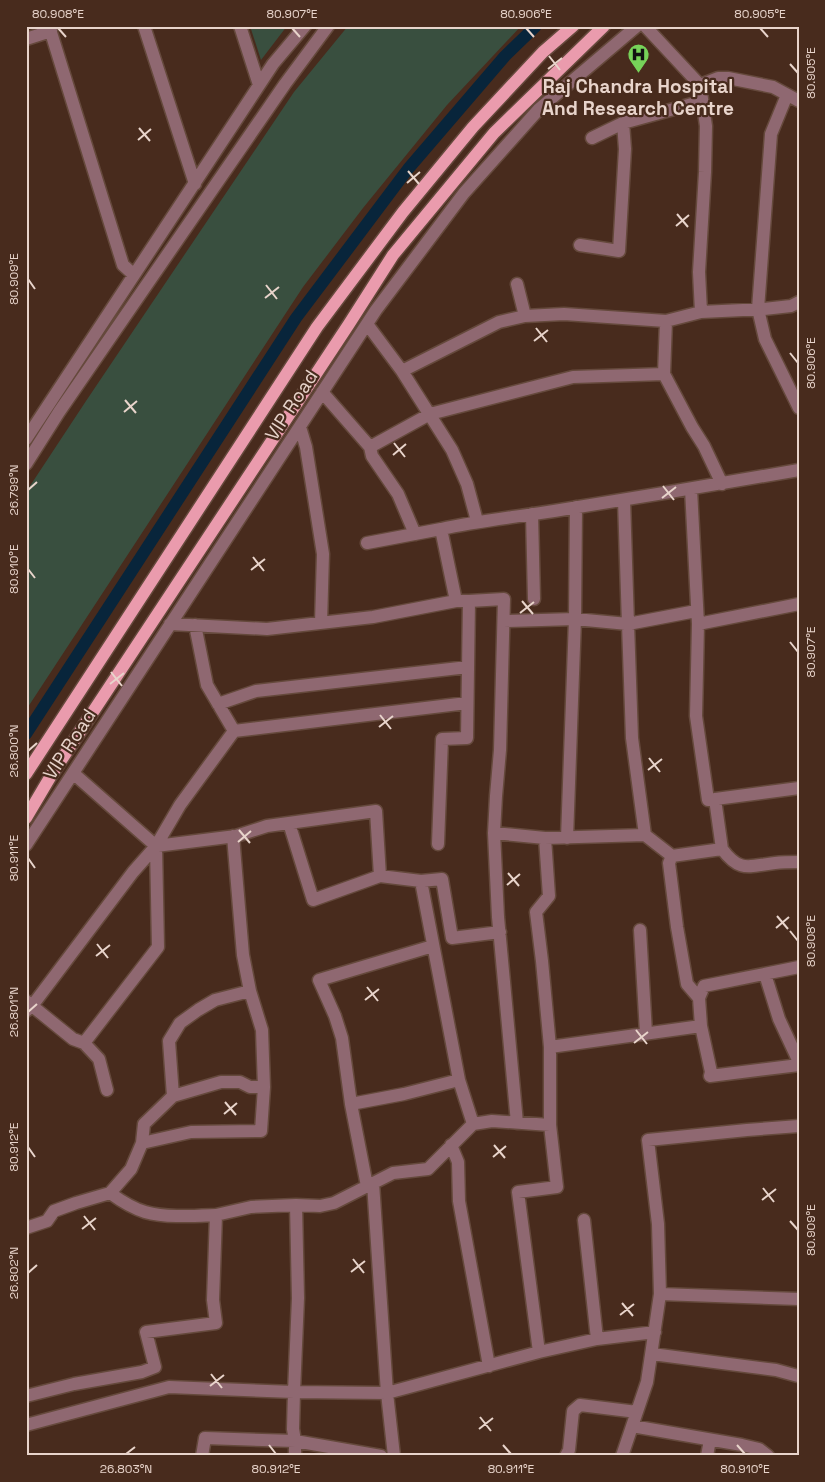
<svg xmlns="http://www.w3.org/2000/svg" width="825" height="1482" viewBox="0 0 825 1482" font-family="'Space Grotesk',sans-serif">
  <style>
    .green { fill: #394f3f }
    .lines { fill: none; stroke-linecap: round; stroke-linejoin: round }
    .canal { stroke: #08253b; stroke-width: 12 }
    .minor-casing { stroke: #65493c; stroke-width: 15 }
    .major-casing { stroke: #65493c; stroke-width: 15 }
    .minor { stroke: #8f6871; stroke-width: 12 }
    .major { stroke: #ea9bad; stroke-width: 12 }
    .ticks { fill: none; stroke: #e8d4cb; stroke-width: 2 }
    .labels { text-anchor: middle; stroke-width: 4.5; stroke-linejoin: round; paint-order: stroke }
    .poi-label { font-size: 19px; font-weight: bold; fill: #e8d4cb; stroke: #482b1d }
    .street-label { font-size: 19px; fill: #e8d4cb; stroke: #482b1d }
    .neatline { fill: none; stroke: #e8d4cb; stroke-width: 2 }
    .ticks-label { font-size: 12px; text-anchor: middle; fill: #e8d4cb }
  </style>
  <rect width="100%" height="100%" fill="#482b1d"/>
  <path class="green" d="M250 26H287L261 60Z
    M348 26H521L447 105 363 208 303 287 26 710V492L86 401 294 92Z"/>
  <g class="lines">
    <path class="canal" d="M26 734 296 318 408 169 505 56 536 26"/>
    <defs>
      <path id="minor" d="M49 26 123 265 134 275
        M144 26 195 184
        M240 26 259 85
        M645 26 700 85 706 126 705 172 699 272 701 312 764 309 791 306 799 302
        M26 39 51 31
        M700 85 718 78H728L773 87 799 101
        M787 95 771 134 758 309 765 339 799 408
        M592 138 623 123 692 104H703
        M580 245 619 251 625 149 623 123
        M517 284 525 316
        M367 324 402 371 452 450 467 484 477 521
        M402 371 499 322 525 316 564 314 666 321 701 312
        M664 374 692 427 704 446 722 484
        M322 392 370 447 372 456 398 494 415 534
        M300 427 306 447 323 554 321 623
        M26 439 273 64 305 26
        M370 447 430 414 573 377 664 374 666 321
        M26 464 59 412 285 84 328 26
        M691 489 698 624 696 716 708 800 799 788
        M532 514 534 599
        M367 543 441 529
        M469 601 504 599 500 750 496 796 494 833
        M504 621 575 619 628 624 624 500
        M170 624 267 629 373 617 456 601 441 529C478 521 516 517 554 511 636 498 717 484 799 470
        M698 624 799 604
        M195 625 207 685 234 731
        M218 704 256 691 468 667
        M73 773 156 846 236 836 267 826 376 811 380 876
        M289 823 313 900 380 876 421 881 459 1080
        M645 835 672 856
        M567 838 575 619 576 507
        M438 844 442 739 467 738 469 601H456
        M26 845 376 310 464 193 539 109 637 26
        M722 849C740 873 748 866 775 863 783 862 791 862 799 862
        M421 881 442 879 452 938 500 932
        M640 930 646 1033
        M765 974 779 1019 799 1062
        M699 998 687 984 677 927 669 863 672 856 722 849 715 799
        M26 1001 73 1039 84 1043 99 1059 107 1090
        M26 1011 32 1006 133 872 156 846 180 805 234 731 467 703
        M701 1026 711 1072 710 1076 799 1065
        M84 1043 158 947 156 846
        M550 1047 542 961 536 912 549 896 545 838 645 835 632 738 628 624 696 611
        M173 1096 169 1041 180 1023 198 1010 215 1000 250 991
        M351 1104 342 1038 335 1016 319 980 433 946
        M517 1123 498 917 494 833 545 838
        M142 1143 191 1132 261 1131 264 1087 262 1030 250 991 243 955 233 836
        M451 1145 458 1162 459 1201 489 1366
        M373 1183 387 1393 394 1456
        M367 1186 351 1104 404 1094 459 1080 473 1124
        M110 1193 131 1169 142 1143 144 1124 173 1096 221 1082H240L250 1087H264
        M584 1220 597 1339
        M26 1228 47 1221 54 1211 76 1203 110 1193C121 1201 132 1208 145 1212 166 1218 194 1216 216 1215
        M660 1294 799 1299
        M539 1352 597 1339 655 1332
        M652 1354 776 1370 798 1376
        M26 1396 74 1384 142 1372 155 1367 146 1332 216 1323 213 1300 216 1215 251 1207 296 1205 320 1206 334 1203 393 1173 428 1169 473 1124 492 1121 550 1125V1047L701 1026 699 998 704 986 799 967
        M26 1425 169 1387 294 1392 298 1298 296 1205
        M632 1426 742 1445 759 1449 768 1456
        M202 1456 205 1438 295 1441 381 1456
        M295 1456V1441L293 1429 294 1392 387 1393 539 1352 518 1192 557 1187 550 1125
        M566 1456 569 1450 573 1411 580 1405 637 1412
        M622 1456 647 1382 660 1294 658 1224 648 1140 747 1130 799 1126
        M707 1456 710 1440"/>
      <path id="major" d="M26 774 317 327 403 212 473 127 543 52 573 26
        M26 818 52 774 349 324 393 255 494 133 604 26"/>
    </defs>
    <use href="#minor" class="minor-casing"/>
    <use href="#major" class="major-casing"/>
    <use href="#minor" class="minor"/>
    <use href="#major" class="major"/>
  </g>
  <path class="ticks" d="M58 28 66 37M292 28 300 37M526 28 534 37M760 28 768 37M549 56 560 70M790 64 798 73M548 69 562 58M139 128 150 141M138 140 151 129M408 171 419 184M407 183 420 172M677 214 688 227M676 226 689 215M28 279 35 289M266 285 277 299M265 298 279 287M536 328 547 342M534 341 548 330M790 353 798 363M125 400 136 413M124 412 137 401M394 443 405 457M393 455 406 444M663 486 674 500M28 490 37 482M662 498 676 487M253 557 264 571M28 569 35 578M251 570 265 559M522 601 533 614M520 613 534 602M790 642 798 652M111 672 122 686M110 684 124 673M380 715 391 729M379 727 393 716M28 751 37 743M649 758 660 772M648 770 662 759M239 830 250 843M238 842 251 831M28 858 35 868M508 873 519 886M507 885 520 874M777 916 788 929M776 928 789 917M790 931 798 941M97 944 108 958M96 956 110 945M367 987 378 1001M365 1000 379 989M28 1012 37 1004M636 1030 647 1044M634 1043 648 1032M225 1102 236 1115M224 1114 237 1103M494 1145 505 1158M28 1147 35 1157M493 1157 506 1146M763 1188 774 1202M762 1200 776 1189M84 1216 95 1230M790 1221 798 1230M82 1229 96 1218M353 1259 364 1273M351 1272 365 1261M28 1273 37 1265M622 1303 633 1316M620 1315 634 1304M211 1374 222 1388M210 1386 224 1375M480 1417 491 1431M479 1429 493 1418M269 1445 276 1454M503 1445 511 1454M737 1445 745 1454M126 1454 135 1447"/>
  <defs>
    <symbol id="hospital-pin" viewBox="-11 -11 22 30"><path d="M0 17L-7.5 6A9.5 9.5 0 1 1 7.5 6Z" fill="#77d259" stroke="#482b1d"/><path d="M-5-5h3v3.5h4V-5h3V5h-3V1.5h-4V5h-3Z" fill="#111"/></symbol>
  </defs>
  <g fill-rule="evenodd">
    <use href="#hospital-pin" x="626" y="42" width="25" height="34"/>
  </g>
  <g class="labels">
    <g class="poi-label">
      <text x="638" y="93">Raj Chandra Hospital<tspan x="638" dy="22">And Research Centre</tspan></text>
    </g>
    <g class="street-label">
      <text transform="translate(291 405) rotate(-57)" y="7">VIP Road</text>
      <text transform="translate(69 744) rotate(-57)" y="7">VIP Road</text>
    </g>
  </g>
  <rect width="825" height="1482" fill="none" stroke="#482b1d" stroke-width="55"/>
  <rect x="28" y="28" width="770" height="1426" class="neatline"/>
  <g class="ticks-label">
    <text x="58" y="18">80.908°E</text>
    <text x="292" y="18">80.907°E</text>
    <text x="526" y="18">80.906°E</text>
    <text x="760" y="18">80.905°E</text>
    <text transform="translate(811 73) rotate(-90)" y="4">80.905°E</text>
    <text transform="translate(14 279) rotate(-90)" y="4">80.909°E</text>
    <text transform="translate(811 363) rotate(-90)" y="4">80.906°E</text>
    <text transform="translate(14 490) rotate(-90)" y="4">26.799°N</text>
    <text transform="translate(14 569) rotate(-90)" y="4">80.910°E</text>
    <text transform="translate(811 652) rotate(-90)" y="4">80.907°E</text>
    <text transform="translate(14 751) rotate(-90)" y="4">26.800°N</text>
    <text transform="translate(14 858) rotate(-90)" y="4">80.911°E</text>
    <text transform="translate(811 941) rotate(-90)" y="4">80.908°E</text>
    <text transform="translate(14 1012) rotate(-90)" y="4">26.801°N</text>
    <text transform="translate(14 1147) rotate(-90)" y="4">80.912°E</text>
    <text transform="translate(811 1230) rotate(-90)" y="4">80.909°E</text>
    <text transform="translate(14 1273) rotate(-90)" y="4">26.802°N</text>
    <text x="126" y="1473">26.803°N</text>
    <text x="276" y="1473">80.912°E</text>
    <text x="511" y="1473">80.911°E</text>
    <text x="745" y="1473">80.910°E</text>
  </g>
</svg>
